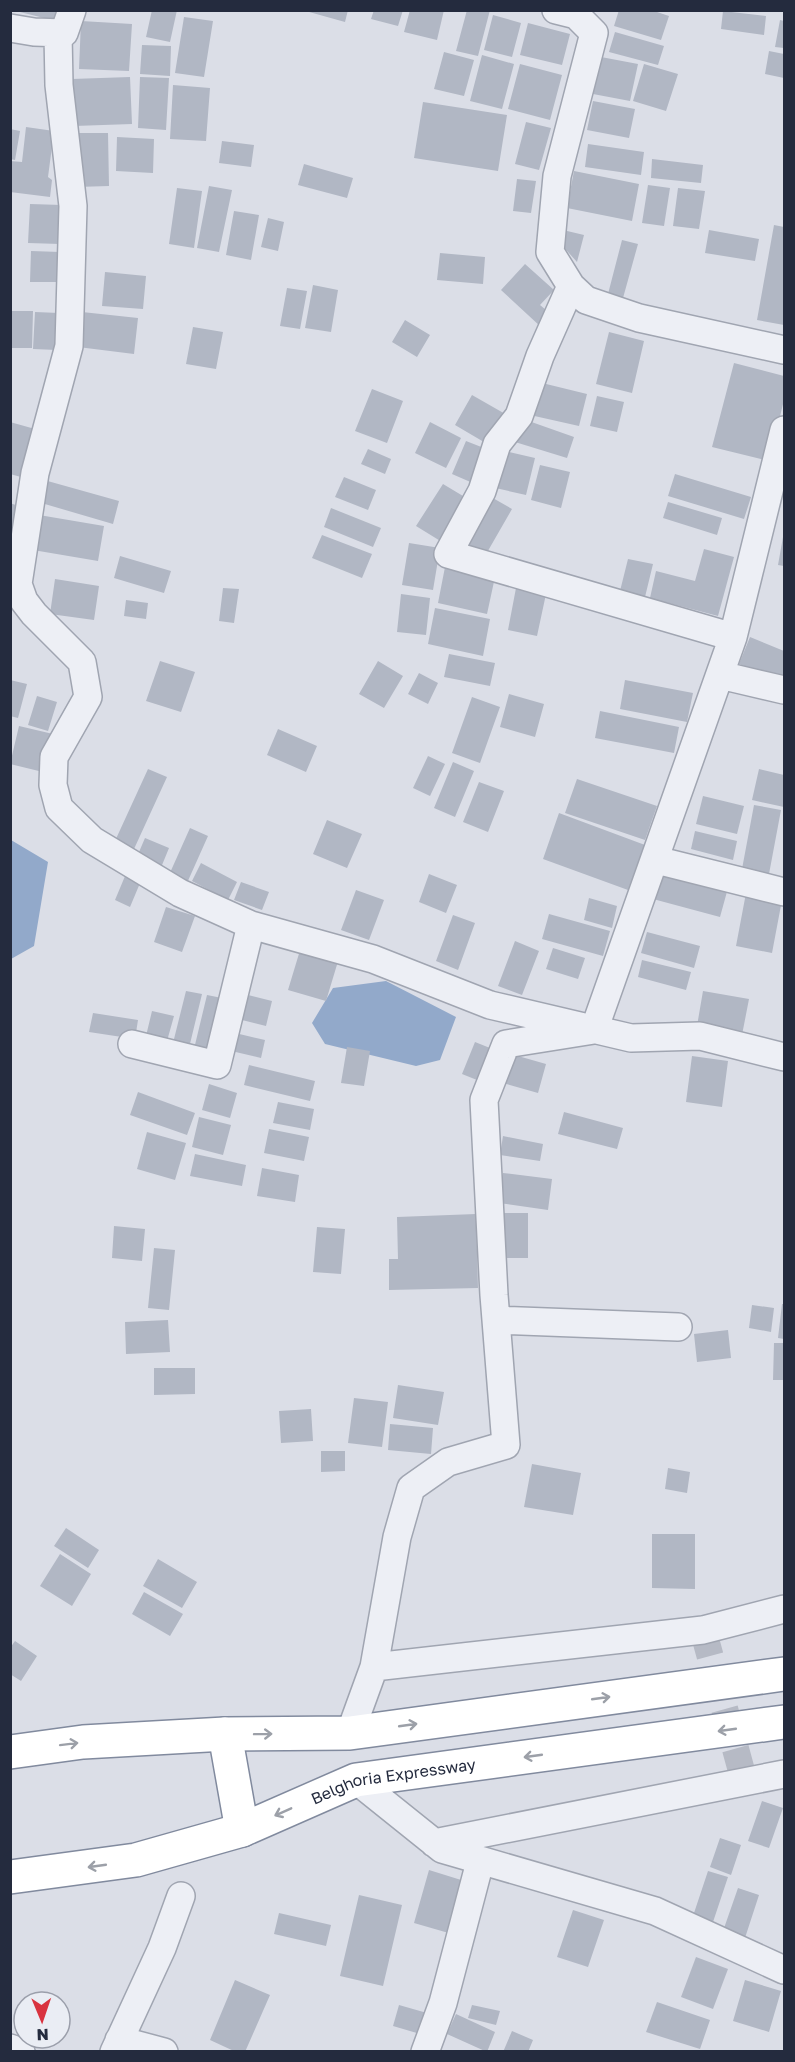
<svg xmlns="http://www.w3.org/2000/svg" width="795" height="2062" viewBox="0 0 795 2062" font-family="'Golos Text',sans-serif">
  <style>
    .water { fill: #92a9ca }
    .building { fill: #b1b7c4 }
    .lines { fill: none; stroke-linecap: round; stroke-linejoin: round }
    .street-tunnel { stroke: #b6bac5; stroke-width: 27; stroke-dasharray: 27 14; stroke-linecap: butt }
    .street-casing { stroke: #a0a5b1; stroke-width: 30 }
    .highway-casing { stroke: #818a9e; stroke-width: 36 }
    .street { stroke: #edeff5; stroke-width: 27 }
    .highway { stroke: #fff; stroke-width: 33 }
    .oneway { stroke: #9ca0a8 }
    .labels { text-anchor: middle; stroke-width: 6; stroke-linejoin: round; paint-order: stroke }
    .street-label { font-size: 16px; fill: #242b3e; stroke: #eaedf4 }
  </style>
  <rect width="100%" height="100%" fill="#dbdee7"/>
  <path class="water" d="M11 840 48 862 34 946 11 959Z
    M386 981 456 1017 440 1060 416 1066 325 1044 312 1023 333 988Z"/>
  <path class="building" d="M12 10H63L60 22Z
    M152 10H177L170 42 146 37Z
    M302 10H348L345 22Z
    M374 10H403L398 26 371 19Z
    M410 10H444L437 40 404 32Z
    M467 10H490L478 56 456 51Z
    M619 10H651L669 16 661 40 614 26Z
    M723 11 766 16 764 35 721 29Z
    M493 15 521 23 512 57 484 50Z
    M184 17 213 21 204 77 175 73Z
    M780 20 784 21V48L775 47Z
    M81 21 132 24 129 71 79 69Z
    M528 23 570 34 562 65 520 55Z
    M615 32 664 46 658 65 609 52Z
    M142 45 171 46 170 76 140 74Z
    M769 51 784 54V78L765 74Z
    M444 52 474 60 464 96 434 89Z
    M482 55 514 64 502 109 470 101Z
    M601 57 638 64 630 101 593 94Z
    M520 64 562 75 550 120 508 109Z
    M644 64 678 74 666 111 633 101Z
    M130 77 132 124 74 126 72 79Z
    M140 77 169 78 166 130 138 128Z
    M173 85 210 88 206 141 170 139Z
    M593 101 635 109 629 138 587 130Z
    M423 102 507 115 498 171 414 158Z
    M526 122 551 128 539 170 515 164Z
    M26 127 54 131 48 177 52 180 50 197 10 192V161L22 162Z
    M10 129 20 131 15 160 10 159Z
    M76 133H108L109 186 76 187Z
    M117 137 154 139 153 173 116 171Z
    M222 141 254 145 251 167 219 163Z
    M588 144 644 152 641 175 585 167Z
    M652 159 703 165 701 183 651 178Z
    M304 164 353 178 347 198 298 185Z
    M574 171 639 184 632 221 567 208Z
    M517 179 536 181 531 213 513 211Z
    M648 185 670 188 664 226 642 223Z
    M209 186 232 190 219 252 197 248Z
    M177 188 202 191 194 248 169 244Z
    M678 188 705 191 699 229 673 226Z
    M30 204 62 205 60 244 28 243Z
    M234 211 259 215 251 260 226 255Z
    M268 218 284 222 278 251 261 247Z
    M774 225 784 227V325L757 320Z
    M563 230 584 235 577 262 560 243Z
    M709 230 759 239 755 261 705 253Z
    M622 240 638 244 623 298 608 294Z
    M31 251 60 252 58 282H30Z
    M440 253 485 257 483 284 437 280Z
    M525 264 554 290 540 305 552 315 541 327 501 290Z
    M105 272 146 276 143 309 102 306Z
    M313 285 338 290 331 332 305 328Z
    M287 288 307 291 300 329 280 326Z
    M11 311H33L32 348H10Z
    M35 312 59 313 57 350 33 349Z
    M82 312 138 318 134 354 78 347Z
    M405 320 430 335 417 357 392 342Z
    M193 327 223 332 216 369 186 364Z
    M609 332 644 341 632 393 596 384Z
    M734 363 784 376V400L769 461 712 447Z
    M538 382 587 394 579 426 530 415Z
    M372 389 403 401 387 443 355 431Z
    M472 395 507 415 489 445 455 425Z
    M597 396 624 402 617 432 590 426Z
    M523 419 574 437 567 458 515 442Z
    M10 422 35 429 21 477 10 474Z
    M430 422 461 438 446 468 415 453Z
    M466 441 489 450 475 484 452 474Z
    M368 449 391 459 385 474 361 464Z
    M500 450 535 458 526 495 491 487Z
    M540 465 570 472 561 508 531 500Z
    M675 474 751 497 744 519 668 496Z
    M344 477 376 490 368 510 335 497Z
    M44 480 119 501 113 524 38 502Z
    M443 484 468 499 442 542 416 526Z
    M491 497 512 509 485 556 464 543Z
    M668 502 722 518 717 535 663 518Z
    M10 503 24 508 10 545Z
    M331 508 381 528 373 547 324 527Z
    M39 515 104 526 98 561 33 550Z
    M322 535 372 554 362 578 312 558Z
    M783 537H784V566L778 565Z
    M409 543 440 548 433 590 402 585Z
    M704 549 734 557 718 616 650 598 656 571 695 581Z
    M120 556 171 571 164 593 114 578Z
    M628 559 653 564 645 597 620 591Z
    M445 567 495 577 487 614 438 603Z
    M55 579 99 586 94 620 50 614Z
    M223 588 239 589 234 623 219 621Z
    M516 588 546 594 537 636 508 630Z
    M401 594 430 598 426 635 397 632Z
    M126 600 148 603 146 619 124 616Z
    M435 608 490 619 483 656 428 644Z
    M750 637 784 651V682L739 664Z
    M449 654 495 663 490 686 444 677Z
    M160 661 195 672 181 712 146 701Z
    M378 661 403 676 384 708 359 694Z
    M419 673 438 683 428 704 408 694Z
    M10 680 27 684 18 718 10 716Z
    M625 680 693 693 687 722 620 709Z
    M509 694 544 704 535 737 500 727Z
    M37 696 57 702 48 731 28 725Z
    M472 697 500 707 480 763 452 753Z
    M600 711 679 727 674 753 595 738Z
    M19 726 53 734 43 772 10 764Z
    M278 729 317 746 306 772 267 755Z
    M428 756 445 764 430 796 413 788Z
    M453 762 474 771 455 817 434 808Z
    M148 769 167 777 134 849 115 841Z
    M759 769 784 775V807L752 800Z
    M577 779 657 806 645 840 565 813Z
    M479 782 504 791 488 832 463 822Z
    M703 796 744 806 737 834 696 824Z
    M754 805 781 810 769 874 742 869Z
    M559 813 645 845 628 890 543 859Z
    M327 820 362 834 347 868 313 854Z
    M190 828 208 836 187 883 169 875Z
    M695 831 737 841 733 860 691 849Z
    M145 838 169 848 160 870 136 859Z
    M201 863 237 882 228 900 192 881Z
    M128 869 143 876 130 907 115 900Z
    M661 870 728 888 720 917 653 899Z
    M429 874 457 885 446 913 419 902Z
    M241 882 269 892 262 910 234 900Z
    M356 890 384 900 369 940 341 930Z
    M746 893 782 900 772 953 736 946Z
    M589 898 617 906 612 928 584 920Z
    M166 907 195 916 182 952 154 942Z
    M549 914 610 931 603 956 542 939Z
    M453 915 475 923 458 970 436 961Z
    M647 932 700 946 694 968 641 953Z
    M515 941 539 951 522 995 498 986Z
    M301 947 339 958 326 1001 288 990Z
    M553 948 585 958 578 979 546 969Z
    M642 960 691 972 686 990 638 977Z
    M186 991 202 994 189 1048 173 1043Z
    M703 991 749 999 742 1035 697 1026Z
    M240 993 272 1001 266 1026 234 1018Z
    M207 995 227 999 214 1054 194 1049Z
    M152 1011 174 1016 167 1041 146 1036Z
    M93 1013 138 1020 135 1039 89 1032Z
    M231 1032 265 1040 261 1058 227 1050Z
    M475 1042 490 1048 477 1080 462 1074Z
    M347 1047 370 1051 364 1086 341 1083Z
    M511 1054 546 1064 538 1093 503 1083Z
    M692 1056 728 1061 722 1107 686 1102Z
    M249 1065 315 1081 310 1101 244 1085Z
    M209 1084 237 1093 230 1118 202 1110Z
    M138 1092 195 1113 187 1135 130 1115Z
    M278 1102 314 1109 310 1130 273 1123Z
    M564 1112 623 1128 617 1149 558 1134Z
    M199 1117 231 1125 223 1155 192 1147Z
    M269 1129 309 1137 304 1161 264 1153Z
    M147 1132 186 1143 175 1180 137 1169Z
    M503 1136 543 1144 540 1161 500 1155Z
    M195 1154 246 1165 242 1186 190 1176Z
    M262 1168 299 1175 295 1202 257 1196Z
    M503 1173 552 1179 548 1210 499 1203Z
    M500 1213H528V1258H500Z
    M476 1214 478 1288 389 1290V1259H398L397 1217Z
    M114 1226 145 1229 142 1261 112 1258Z
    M317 1227 345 1229 341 1274 313 1272Z
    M154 1248 175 1250 169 1310 148 1308Z
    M782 1304H784V1339L778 1338Z
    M752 1305 774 1308 771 1332 749 1328Z
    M168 1320 170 1352 126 1354 125 1322Z
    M728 1330 731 1358 697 1362 694 1334Z
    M774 1343H784V1380H773Z
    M154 1368H195V1394L154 1395Z
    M398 1385 444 1392 438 1425 393 1418Z
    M354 1398 388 1402 382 1447 348 1443Z
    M311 1409 313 1441 281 1443 279 1411Z
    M390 1424 433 1428 431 1454 388 1450Z
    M321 1451H345V1471L321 1472Z
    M532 1464 581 1473 573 1515 524 1507Z
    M668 1468 690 1472 687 1493 665 1489Z
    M66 1528 99 1550 88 1568 54 1546Z
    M652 1534H695V1589L652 1588Z
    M60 1554 91 1574 72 1606 40 1586Z
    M158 1559 197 1582 182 1608 143 1586Z
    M144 1592 183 1614 170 1636 132 1614Z
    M15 1641 37 1656 21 1681 10 1674V1648Z
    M762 1801 783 1808 769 1848 748 1841Z
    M720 1838 741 1845 731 1875 710 1867Z
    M429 1870 474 1884 459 1936 414 1923Z
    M708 1871 728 1877 712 1925 692 1919Z
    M738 1888 759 1895 744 1941 722 1934Z
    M359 1895 402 1905 383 1986 340 1976Z
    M573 1910 604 1920 588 1967 557 1957Z
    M279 1913 331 1925 326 1946 274 1934Z
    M696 1957 728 1969 713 2009 681 1997Z
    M235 1980 270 1995 245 2052H236L210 2040Z
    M745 1980 781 1991 769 2032 733 2021Z
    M657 2002 710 2020 700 2049 646 2032Z
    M399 2005 434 2015 427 2036 393 2026Z
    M472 2005 500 2011 496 2025 468 2018Z
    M456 2014 495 2032 487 2052 447 2034Z
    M512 2031 533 2040 528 2052H503Z"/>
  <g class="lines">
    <path class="street-tunnel" d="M703 1630 744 1780"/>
    <defs>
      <path id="street" d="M556 10 576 15 594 33 557 176 550 252 571 286 586 300 639 318 784 350
        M10 28 34 32 64 33 72 10
        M58 34 59 85 73 206 69 346 35 473 18 584 24 601 34 614 82 662 88 697 54 757 53 785 59 808 92 840 180 893 251 925
        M571 286 540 356 519 416 497 444 482 491 448 554 733 637
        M720 675 784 690
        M656 860 784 892
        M132 1044 217 1065 251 925 373 959 490 1005 631 1038 700 1036 784 1057
        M497 1320 678 1327
        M374 1667 703 1630 784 1609
        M350 1733 374 1667 397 1537 411 1488 448 1462 506 1445 494 1295 484 1100 506 1044 594 1030 733 637 784 430
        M356 1780 442 1849 655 1911 784 1970
        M434 1843 784 1774
        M119 2040 164 2052
        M10 2048 21 2052
        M114 2052 162 1948 181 1896
        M425 2052 443 2003 480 1862"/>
      <g id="highway">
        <path d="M225 1734 242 1830"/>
        <path d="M10 1752 83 1742 225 1734 350 1733 784 1674"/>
        <path id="s1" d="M10 1877 136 1860 242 1830 356 1780 784 1722"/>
      </g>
    </defs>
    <use href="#street" class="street-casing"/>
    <use href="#highway" class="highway-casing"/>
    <use href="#street" class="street"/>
    <use href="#highway" class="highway"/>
  </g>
  <defs><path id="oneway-shaft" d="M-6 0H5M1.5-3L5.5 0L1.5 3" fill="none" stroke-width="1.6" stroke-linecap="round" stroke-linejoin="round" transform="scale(1.5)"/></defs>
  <g class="oneway">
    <use href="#oneway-shaft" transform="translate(601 1698) rotate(-8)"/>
    <use href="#oneway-shaft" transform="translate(408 1725) rotate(-8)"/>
    <use href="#oneway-shaft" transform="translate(727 1730) rotate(172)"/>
    <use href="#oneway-shaft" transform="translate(263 1734) rotate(-1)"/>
    <use href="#oneway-shaft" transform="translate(69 1744) rotate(-7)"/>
    <use href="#oneway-shaft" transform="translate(533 1756) rotate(172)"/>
    <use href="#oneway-shaft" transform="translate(283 1812) rotate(156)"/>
    <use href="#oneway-shaft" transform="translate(97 1866) rotate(172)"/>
  </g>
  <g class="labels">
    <g class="street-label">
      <text dy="6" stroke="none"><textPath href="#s1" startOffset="398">Belghoria Expressway</textPath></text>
    </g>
  </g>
  <rect width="795" height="2062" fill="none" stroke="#242b3e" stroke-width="24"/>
  <g transform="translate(42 2020) rotate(178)"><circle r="28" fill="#eaedf4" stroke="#9b9fab" stroke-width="1.5"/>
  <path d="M0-4.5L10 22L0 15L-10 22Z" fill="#d9333f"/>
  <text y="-9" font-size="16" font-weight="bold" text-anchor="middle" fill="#242b3e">N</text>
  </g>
</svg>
